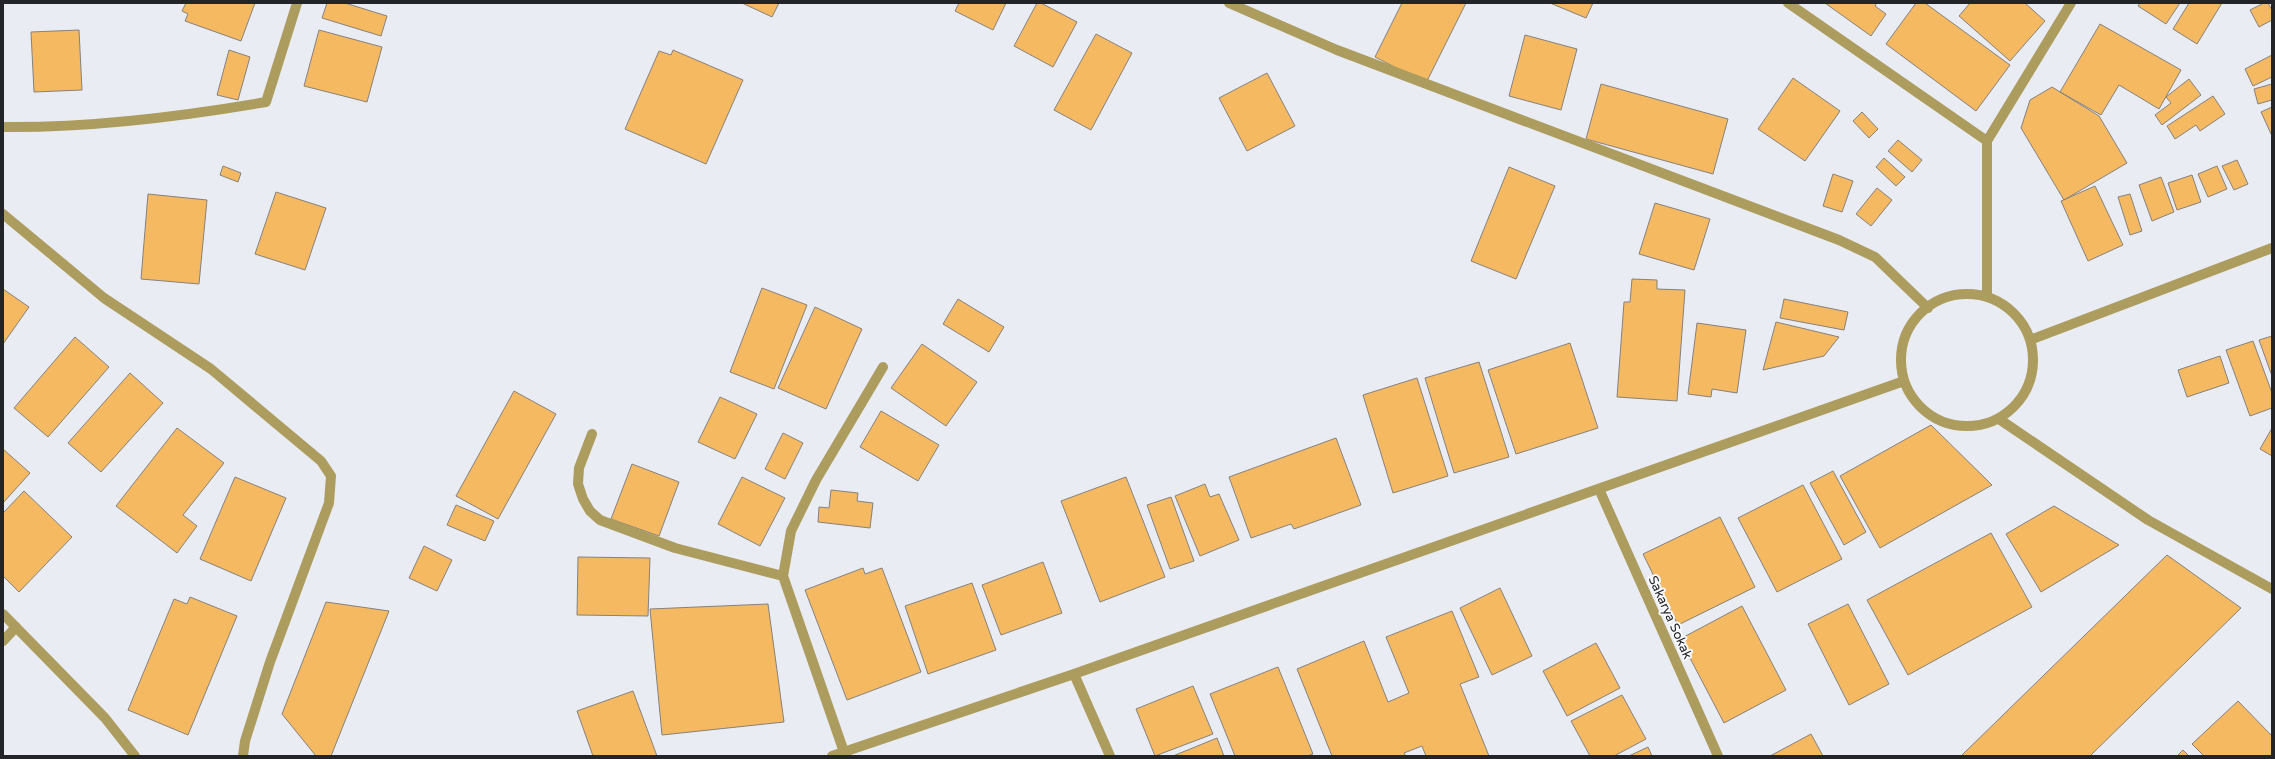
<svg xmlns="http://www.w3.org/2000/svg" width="2275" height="759" viewBox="0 0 2275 759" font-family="'Varela Round',sans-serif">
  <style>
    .building { fill: #f5b962; stroke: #86817c }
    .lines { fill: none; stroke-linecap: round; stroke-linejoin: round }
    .minor { stroke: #ac9c5e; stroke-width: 10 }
    .labels { text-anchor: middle; stroke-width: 4; stroke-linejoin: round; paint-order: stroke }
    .street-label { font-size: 13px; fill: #232427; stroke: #f9fafe }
  </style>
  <rect width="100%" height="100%" fill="#eaecf4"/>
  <path class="building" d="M186 3H255L241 41 185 21 188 14 182 11Z
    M327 3H345L387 16 381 36 322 18Z
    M742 3H779L772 17Z
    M959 3H1006L993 30 955 11Z
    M1037 3H1041L1077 22 1053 67 1014 46Z
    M1402 3H1466L1426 83 1375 57Z
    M1550 3H1593L1586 18Z
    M1825 3H1877L1875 6 1886 14 1871 36Z
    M1916 3H1925L2010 65 1976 111 1886 44Z
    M1970 3H2025L2045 21 2010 61 1959 16Z
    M2140 3H2180L2166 24 2138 6Z
    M2189 3H2222L2197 44 2173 29Z
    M2264 3H2268L2272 10V20L2259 27 2250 10Z
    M2100 24 2181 70 2159 109 2119 85 2101 115 2060 92Z
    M79 30 82 90 34 92 31 32Z
    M319 30 382 47 367 102 304 86Z
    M1096 34 1132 53 1091 130 1054 110Z
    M1525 35 1577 49 1561 110 1509 96Z
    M229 50 250 57 238 100 217 95Z
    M673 50 743 80 706 164 625 129 659 51 671 55Z
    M2272 55V77L2253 86 2245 69Z
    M1267 73 1295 126 1247 151 1219 98Z
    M1793 78 1840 111 1805 161 1758 129Z
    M2189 79 2201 95 2162 125 2155 115 2171 103 2166 97Z
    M1601 84 1728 119 1713 174 1586 139Z
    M2272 84V100L2258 104 2254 89Z
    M2052 87 2099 116 2127 163 2064 200 2021 128 2030 100Z
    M2213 96 2225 114 2200 131 2196 125 2175 139 2167 126Z
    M2272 107V136L2261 112Z
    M1862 112 1878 129 1869 138 1853 121Z
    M1898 140 1922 160 1912 172 1888 151Z
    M1884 158 1905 177 1896 186 1876 167Z
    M2237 160 2248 184 2234 190 2222 166Z
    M223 166 241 173 238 182 220 175Z
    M2217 166 2227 189 2208 197 2198 174Z
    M1509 167 1555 186 1516 279 1471 261Z
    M1833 174 1853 181 1842 212 1823 206Z
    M2192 175 2201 202 2177 210 2168 183Z
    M2161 177 2174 212 2152 221 2139 185Z
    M2095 186 2123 245 2088 261 2061 201Z
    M1877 188 1892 200 1871 226 1856 214Z
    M276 192 326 208 305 270 255 254Z
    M148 194 207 200 199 284 141 279Z
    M2130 194 2142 231 2130 235 2118 197Z
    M1655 203 1710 219 1694 270 1639 254Z
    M1632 279 1657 280V289L1685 290 1677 401 1617 397 1624 302H1630Z
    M762 288 807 305 774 389 730 372Z
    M3 289 29 307 3 344Z
    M958 299 1004 327 989 352 943 324Z
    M1784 299 1848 312 1844 330 1780 318Z
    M815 307 862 329 826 409 778 388Z
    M1776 322 1839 337 1824 356 1763 370Z
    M1697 323 1746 330 1737 393 1712 389 1711 397 1688 394Z
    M2272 336V376L2259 340Z
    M75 337 109 367 48 437 14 408Z
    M2253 341 2272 393V408L2250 416 2226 350Z
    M1570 343 1598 428 1516 454 1488 370Z
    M922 344 977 382 946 426 891 388Z
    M2220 356 2229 383 2187 397 2178 370Z
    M1479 362 1509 457 1454 473 1425 378Z
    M130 373 163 403 101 472 68 443Z
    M1417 378 1448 476 1393 493 1363 395Z
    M514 391 556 414 498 519 456 496Z
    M720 397 757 414 735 459 698 442Z
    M881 411 939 445 918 481 860 447Z
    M1931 425 1992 485 1880 548 1840 476Z
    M177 428 224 463 183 515 197 526 177 553 116 506Z
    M2272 428V456L2260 449Z
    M783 433 803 443 785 479 765 469Z
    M1336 438 1361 505 1294 529 1291 524 1251 538 1229 477Z
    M3 449 30 473 3 503Z
    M632 464 679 482 659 536 611 519Z
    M1833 471 1866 532 1844 545 1810 483Z
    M235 477 286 498 251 581 200 559Z
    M742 477 785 498 760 546 718 524Z
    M1126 477 1165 577 1100 602 1061 501Z
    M1205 484 1210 497 1219 494 1239 540 1200 556 1175 496Z
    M1803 485 1842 559 1777 592 1738 518Z
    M831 490 858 493 857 501 873 503 870 528 818 522 819 507 829 508Z
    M24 491 72 537 19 592 3 576V513Z
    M1171 497 1194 561 1170 569 1147 505Z
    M456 505 494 521 485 541 447 525Z
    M2054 506 2119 545 2041 592 2006 534Z
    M1720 517 1755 587 1678 625 1643 554Z
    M1991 533 2032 607 1908 675 1867 600Z
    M424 546 452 560 437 591 409 578Z
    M2167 555 2241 608 2090 756H1961Z
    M578 557 650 558 648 616 577 615Z
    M1043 562 1062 613 1001 635 982 585Z
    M863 568 865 574 882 568 921 672 847 700 805 590Z
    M972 583 996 650 928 674 905 606Z
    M1500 588 1532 656 1492 675 1460 608Z
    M190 597 237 616 188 735 128 710 174 599 187 604Z
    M326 602 389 611 331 756H316L282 714Z
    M768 604 784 722 662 735 650 609Z
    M1848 604 1889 684 1849 705 1808 624Z
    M1742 606 1786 690 1724 723 1680 639Z
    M1452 611 1479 677 1460 684 1489 756H1426L1422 746 1404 753 1406 756H1332L1297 669 1364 641 1388 702 1409 693 1386 637Z
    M1596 643 1620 688 1567 716 1543 671Z
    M1278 667 1313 754 1307 756H1235L1210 694Z
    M1193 686 1213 734 1155 756 1136 709Z
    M633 691 657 756H593L577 711Z
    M1622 695 1646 739 1614 756H1590L1571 721Z
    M2238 701 2272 736V756H2204L2192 744Z
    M1811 734 1823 756H1770Z
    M1217 738 1224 756H1173Z
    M1648 747 1652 756H1629Z
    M2183 750 2189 756H2177Z"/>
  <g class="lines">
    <path class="minor" d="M1229 3 1337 50 1839 240 1875 257 1928 308
      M1788 3 1987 141
      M3 127C91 128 179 117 266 102L297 3
      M3 214 104 298 211 369 321 461 331 476 329 503 270 662 245 741 243 756
      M1901 360a66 66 0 1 1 132 0a66 66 0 1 1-132 0Z
      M1987 297V141L2071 3
      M2030 340 2272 248
      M1999 419 2148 520 2272 589
      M592 434 579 468 578 484 583 499 590 511 600 520 675 548 783 576
      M1599 489 1718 756
      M3 614 105 718 135 756
      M3 641 16 627
      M1074 674 1110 756
      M844 752 783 576 791 531 816 480 883 367
      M832 756 1074 674 1904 381"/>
  </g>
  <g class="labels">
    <g class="street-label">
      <text transform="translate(1671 617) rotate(66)" y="5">Sakarya Sokak</text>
    </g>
  </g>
  <rect width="2275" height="759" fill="none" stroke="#232427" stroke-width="8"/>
</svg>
